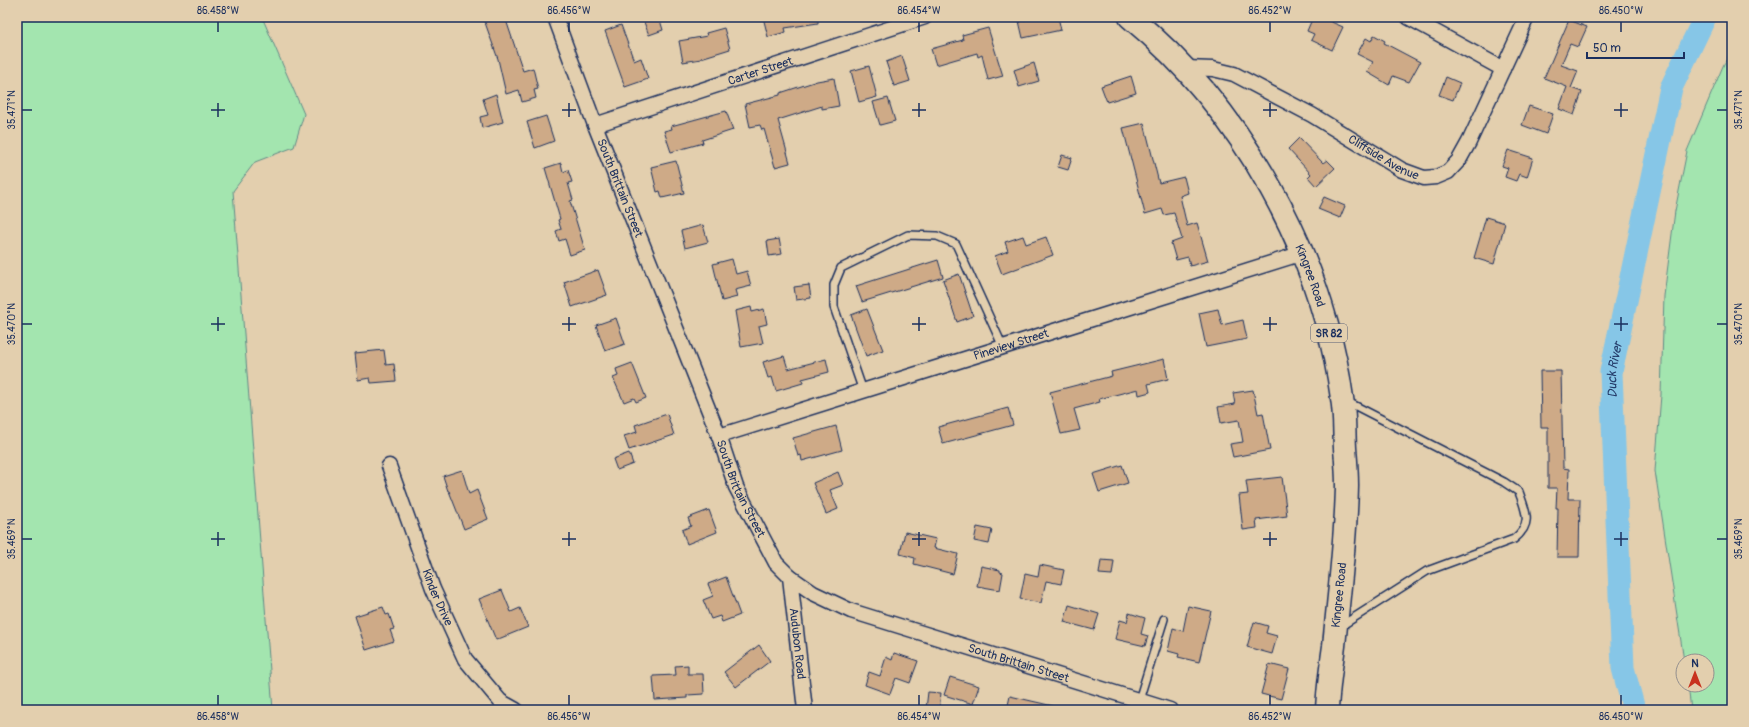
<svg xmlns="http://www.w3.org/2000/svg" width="1749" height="727" viewBox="0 0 1749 727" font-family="Pangolin,sans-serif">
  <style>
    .green { fill: #a3e5af; stroke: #5f8a86 }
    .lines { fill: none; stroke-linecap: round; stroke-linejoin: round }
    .river { stroke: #86c6e7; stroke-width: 23 }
    .building { fill: #ceaa87; stroke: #1b2f5e }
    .service-casing { stroke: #1b2f5e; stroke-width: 10 }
    .minor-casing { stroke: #1b2f5e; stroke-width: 17 }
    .primary-casing { stroke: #1b2f5e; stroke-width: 25 }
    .service { stroke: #e3cfae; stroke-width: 7 }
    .minor { stroke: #e3cfae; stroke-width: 14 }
    .primary { stroke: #e3cfae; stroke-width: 22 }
    .ticks { fill: none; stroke: #1b2f5e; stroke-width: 1.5 }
    .labels { text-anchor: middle; stroke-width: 4; stroke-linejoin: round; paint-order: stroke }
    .shield { fill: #e3cfae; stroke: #575f76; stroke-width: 1 }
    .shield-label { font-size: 11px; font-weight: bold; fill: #1b2f5e }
    .street-label { font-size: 12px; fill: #1b2f5e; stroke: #e3cfae }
    .water-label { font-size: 13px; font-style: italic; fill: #263e6c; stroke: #e3cfae }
    .neatline { fill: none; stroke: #1b2f5e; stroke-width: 1.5 }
    .ticks-label { font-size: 10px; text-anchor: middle; fill: #1b2f5e }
  </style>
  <rect width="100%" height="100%" fill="#e3cfae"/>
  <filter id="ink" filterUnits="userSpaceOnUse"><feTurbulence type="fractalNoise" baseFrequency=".025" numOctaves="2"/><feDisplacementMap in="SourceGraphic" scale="8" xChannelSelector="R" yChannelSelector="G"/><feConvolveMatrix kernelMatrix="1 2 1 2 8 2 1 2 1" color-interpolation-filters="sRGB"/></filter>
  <g filter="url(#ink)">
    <path class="green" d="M17 17H262L304 114 294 147 255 162 233 191 273 710H17Z
      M1732 49V710H1691L1688 685H1707V661H1684L1655 471 1661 395 1664 296 1675 211 1687 151 1723 66Z"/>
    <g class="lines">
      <path class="river" id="s1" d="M1634 710 1623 668 1611 372 1671 88 1705 17"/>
    </g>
    <path class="building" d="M483 17H505L523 71 533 68 538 89 534 90 536 98 522 102 519 90 506 94 498 59Z
      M642 17H659L663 30 649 35Z
      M763 17H818V23L785 28 786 32 768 37Z
      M1039 17H1058L1061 30 1023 38 1019 21Z
      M1313 17H1320L1343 27 1332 50 1311 40 1314 34 1307 31Z
      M1569 20 1587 27 1578 47 1570 44 1561 65 1578 71 1571 88 1582 92 1574 115 1559 109 1567 87 1544 78Z
      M621 25 634 61 641 58 648 79 625 87 605 31Z
      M724 28 730 49 701 58V59L683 62 679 41 707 36 706 33Z
      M988 28 1003 76 988 80 982 55 978 57 977 53 936 65 931 49 963 40 962 35Z
      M1374 35 1385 41 1384 43 1420 62 1409 82 1393 76 1389 85 1367 72 1373 62 1357 54 1366 38 1371 41Z
      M902 56 910 81 894 86 886 62Z
      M1034 63 1039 81 1019 87 1014 70Z
      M869 66 877 97 859 102 851 71Z
      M1131 76 1136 93 1107 102 1101 86Z
      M1446 77 1460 83 1453 100 1439 95Z
      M834 78 839 106 822 109V106L778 120 790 163 775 167 764 129 762 130 760 125 750 127 745 104 780 95V93L817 81Z
      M496 94 503 122 482 128 480 117 488 115 483 99Z
      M888 98 895 121 880 125 873 102Z
      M1529 106 1553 114 1546 134 1522 125Z
      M726 111 733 130 702 140 703 143 671 152 664 131 672 129 671 126Z
      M546 116 554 141 535 148 527 122Z
      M1144 123 1159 183 1184 177 1188 193 1180 196 1187 226 1197 223 1208 261 1190 266 1188 257 1176 260 1171 243 1182 239 1174 213 1164 215 1162 209 1145 214 1123 128Z
      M1299 138 1323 163 1327 160 1335 168 1316 186 1308 177 1311 174 1288 149Z
      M1508 150 1533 158 1527 177 1519 174 1516 181 1505 177 1508 168 1502 166Z
      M1062 155 1072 158 1068 170 1058 167Z
      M676 161 684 193 662 198 660 191 657 192 651 167Z
      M561 163 563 172 568 170 572 182 568 183 573 200 570 201 585 250 570 255 565 239 559 241 556 231 561 229 558 220 560 219 545 168Z
      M1324 197 1345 206 1340 218 1318 209Z
      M1486 217 1505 223 1494 264 1474 258Z
      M703 225 708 242 685 248 681 231Z
      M1023 236 1026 244 1046 237 1053 255 1002 274 995 256 1008 251 1005 242Z
      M779 239 782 254 769 256 767 241Z
      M732 259 736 274 747 271 751 286 735 290 737 297 722 301 713 264Z
      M938 260 943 277 862 302 856 286Z
      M598 270 607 295 572 307 564 282Z
      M959 274 973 316 957 322 943 280Z
      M809 285 811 298 796 300 794 287Z
      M751 307 752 312 764 309 767 324 759 326 763 343 741 347 735 311Z
      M867 309 883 350 866 356 851 315Z
      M1218 309 1222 325 1243 320 1247 339 1206 347 1199 313Z
      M616 318 625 344 605 351 596 325Z
      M384 350 386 365 394 364 396 381 371 383 370 378 358 380 355 353Z
      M784 356 788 369 826 359 829 372 802 379 803 383 776 391 772 377 768 378 763 362Z
      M1164 359 1168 379 1148 384 1150 392 1139 395 1138 389 1099 399 1100 402 1074 409 1080 430 1061 434 1050 392 1112 376 1111 372Z
      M632 363 646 398 636 402 634 398 624 402 613 378 618 376 616 369Z
      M1540 371H1561L1563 468 1569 469 1568 499H1580L1579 557H1557L1558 508H1556L1557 488H1548V427H1541Z
      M1253 390 1258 414 1263 413 1270 450 1233 457 1230 444 1243 442 1239 420 1221 423 1218 407 1235 404 1233 393Z
      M1008 408 1013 425 943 444 938 427Z
      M667 414 674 435 629 450 624 436 637 432 635 425Z
      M836 426 842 450 802 461 801 455 798 456 793 438Z
      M629 453 633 464 617 470 613 459Z
      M1122 465 1128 483 1099 492 1093 474Z
      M462 470 469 494 477 490 488 519 464 529 449 491H448L443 476Z
      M838 472 843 485 830 490 838 509 826 514 813 483Z
      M1282 477 1287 516 1256 520 1257 528 1243 530 1239 495 1248 494 1246 481Z
      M709 510 717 532 687 544 682 530 691 526 688 518Z
      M977 527 992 530 989 544 974 541Z
      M905 532 936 539 934 548 958 554 953 574 914 564 915 558 900 554Z
      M1101 560 1114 561 1112 575 1099 574Z
      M1040 565 1064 570 1061 584 1046 581 1041 603 1020 599 1025 574 1038 577Z
      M981 566 1000 570V572L1003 573 1000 590 977 586Z
      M726 577 740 615 722 622 720 616 711 619 703 600 713 596 708 584Z
      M502 590 511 612 520 608 528 627 496 640 479 599Z
      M1069 605 1099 614 1094 630 1064 622Z
      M1188 606 1211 611 1199 662 1178 657 1179 654 1168 651 1173 628 1183 631Z
      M383 607 386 615 389 614 394 629 390 630 394 641 366 650 355 616Z
      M1129 613 1145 618 1141 634 1148 636 1145 646 1115 639 1120 620 1127 622Z
      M1254 622 1268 626 1266 633 1277 636 1272 654 1247 647Z
      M759 645 770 661 736 687 724 672Z
      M894 653 918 661 910 683 896 678 890 694 865 685 869 672 880 676 886 657 892 660Z
      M1269 664 1289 669 1281 699 1261 694Z
      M688 665V674H703L704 694 687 695V698L655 700 653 676 676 675 675 666Z
      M950 677 979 686 973 704 944 695Z
      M928 692 941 693 939 710 926 709Z
      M1010 696 1053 706V710H1007Z"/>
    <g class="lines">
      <defs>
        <path id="service" d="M863 391 834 307V285L841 268 908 235 937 236 956 244 1003 347
          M1341 626 1427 571 1514 539C1533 524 1526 512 1519 492L1504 482 1346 401
          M1139 700 1164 619"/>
        <g id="minor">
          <path id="s2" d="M555 17 595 125 719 436 736 487 776 563 790 577 813 593 851 611 1170 710"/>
          <path d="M1408 17 1503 69"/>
          <path id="s3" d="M1185 68 1213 69 1234 74 1312 115 1402 170 1424 178 1436 177 1448 172 1459 160 1469 142 1527 17"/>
          <path id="s4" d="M595 125 925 17"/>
          <path id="s5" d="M719 436 1303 253"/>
          <path id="s6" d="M389 466 433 589 465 659 500 701 516 710"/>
          <path id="s7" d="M790 577 805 710"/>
        </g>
        <g id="primary">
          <path id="s8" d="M1130 17C1243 110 1322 254 1342 398 1345 415 1344 432 1345 448 1346 460 1347 473 1347 486 1346 539 1339 592 1334 646 1331 667 1328 688 1327 710"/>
        </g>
      </defs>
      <use href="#service" class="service-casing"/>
      <use href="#minor" class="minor-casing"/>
      <use href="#primary" class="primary-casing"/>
      <use href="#service" class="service"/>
      <use href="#minor" class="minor"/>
      <use href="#primary" class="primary"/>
    </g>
  </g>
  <path class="ticks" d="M218 22V32M569 22V32M919 22V32M1270 22V32M1621 22V32M218 103V117M569 103V117M919 103V117M1270 103V117M1621 103V117M22 110H32M211 110H225M562 110H576M912 110H926M1263 110H1277M1614 110H1628M1717 110H1727M218 317V331M569 317V331M919 317V331M1270 317V331M1621 317V331M22 324H32M211 324H225M562 324H576M912 324H926M1263 324H1277M1614 324H1628M1717 324H1727M218 532V546M569 532V546M919 532V546M1270 532V546M1621 532V546M22 539H32M211 539H225M562 539H576M912 539H926M1263 539H1277M1614 539H1628M1717 539H1727M218 695V705M569 695V705M919 695V705M1270 695V705M1621 695V705"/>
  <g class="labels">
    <rect class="shield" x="1311" y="324" width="36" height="18" rx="3"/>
    <g class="shield-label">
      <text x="1329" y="337">SR 82</text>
    </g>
    <g class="street-label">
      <text dy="4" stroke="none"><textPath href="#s4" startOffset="174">Carter Street</textPath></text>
      <text dy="4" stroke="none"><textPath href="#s3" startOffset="221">Cliffside Avenue</textPath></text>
      <text dy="4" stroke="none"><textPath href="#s2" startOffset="183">South Brittain Street</textPath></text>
      <text dy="4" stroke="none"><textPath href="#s8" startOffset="319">Kingree Road</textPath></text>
      <text dy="4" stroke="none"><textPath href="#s5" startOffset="306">Pineview Street</textPath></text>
      <text dy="4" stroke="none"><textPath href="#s2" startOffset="507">South Brittain Street</textPath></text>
      <text transform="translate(1339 595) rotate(-84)" y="4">Kingree Road</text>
      <text dy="4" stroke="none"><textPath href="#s6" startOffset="140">Kinder Drive</textPath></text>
      <text dy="4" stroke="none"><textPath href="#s7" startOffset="67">Audubon Road</textPath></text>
      <text dy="4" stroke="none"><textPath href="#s2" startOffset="855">South Brittain Street</textPath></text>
    </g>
    <g class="water-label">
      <text dy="5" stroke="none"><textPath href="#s1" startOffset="342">Duck River</textPath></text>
    </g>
  </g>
  <rect width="1749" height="727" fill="none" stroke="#e3cfae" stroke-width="44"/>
  <g transform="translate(1695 673)"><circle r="19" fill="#e3cfae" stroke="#938f8e"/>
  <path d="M0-3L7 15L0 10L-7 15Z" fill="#c8321e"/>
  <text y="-6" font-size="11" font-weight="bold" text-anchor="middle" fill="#1b2f5e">N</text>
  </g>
  <path d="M1587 52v6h97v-6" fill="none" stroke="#1b2f5e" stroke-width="2"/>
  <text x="1593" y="52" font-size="12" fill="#1b2f5e" stroke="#e3cfae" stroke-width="3" paint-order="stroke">50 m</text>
  <rect x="22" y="22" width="1705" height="683" class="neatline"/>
  <g class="ticks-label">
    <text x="218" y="14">86.458°W</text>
    <text x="569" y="14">86.456°W</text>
    <text x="919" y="14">86.454°W</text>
    <text x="1270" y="14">86.452°W</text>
    <text x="1621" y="14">86.450°W</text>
    <text transform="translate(11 110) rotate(-90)" y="4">35.471°N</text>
    <text transform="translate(1738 110) rotate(-90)" y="4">35.471°N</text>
    <text transform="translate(11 324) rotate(-90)" y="4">35.470°N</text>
    <text transform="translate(1738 324) rotate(-90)" y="4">35.470°N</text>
    <text transform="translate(11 539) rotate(-90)" y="4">35.469°N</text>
    <text transform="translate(1738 539) rotate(-90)" y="4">35.469°N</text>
    <text x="218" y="720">86.458°W</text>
    <text x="569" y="720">86.456°W</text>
    <text x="919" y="720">86.454°W</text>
    <text x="1270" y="720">86.452°W</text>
    <text x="1621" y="720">86.450°W</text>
  </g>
</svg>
